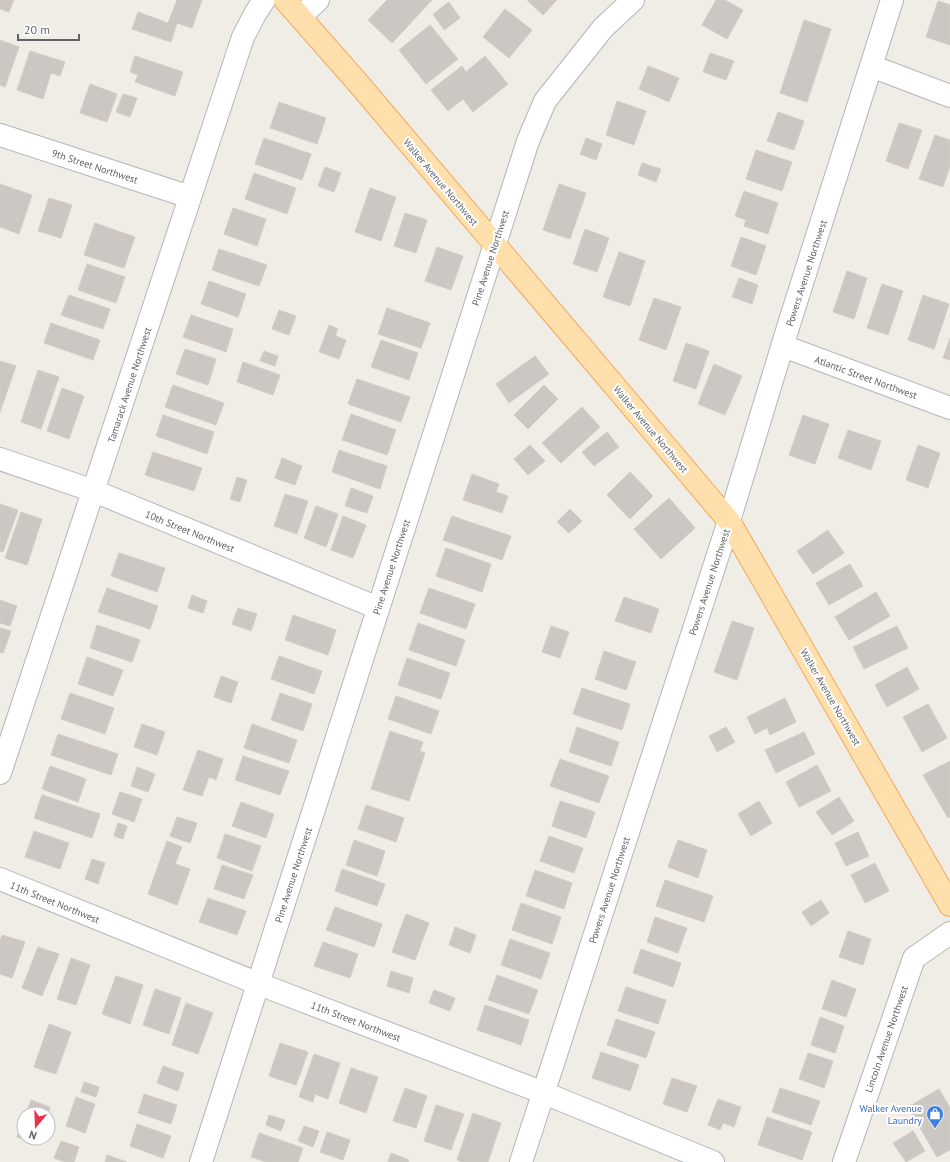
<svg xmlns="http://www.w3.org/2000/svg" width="950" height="1162" viewBox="0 0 950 1162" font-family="'PT Sans',sans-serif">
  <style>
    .building { fill: #ccc7c3; stroke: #d5ccc4 }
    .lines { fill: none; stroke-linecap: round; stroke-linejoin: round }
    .minor-casing { stroke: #b2b6b9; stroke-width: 24 }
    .major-casing { stroke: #f3a95d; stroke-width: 24 }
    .minor { stroke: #fff; stroke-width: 22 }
    .major { stroke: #ffe0ac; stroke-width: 22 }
    .labels { text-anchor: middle; stroke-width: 4; stroke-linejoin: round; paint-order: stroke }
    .street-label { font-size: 10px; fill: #5e6467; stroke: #fff }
    .shop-label { font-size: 10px; fill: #366cbe; stroke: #fff; text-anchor: end }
  </style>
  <rect width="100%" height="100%" fill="#f0ece6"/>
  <path class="building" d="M0 0H14L9 12 0 9Z
    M177 0H202L192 28 177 23 171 42 132 29 138 12 168 23Z
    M387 0H432L392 43 368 20Z
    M527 0H557L543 15Z
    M716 0H725L743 10 727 39 702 25Z
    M938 1 950 5V45L926 37Z
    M449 2 460 18 444 30 433 14Z
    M505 9 532 30 509 58 483 37Z
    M804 20 831 29 807 102 780 93Z
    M430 25 458 59 426 84 399 50Z
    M0 40 19 47 5 87 0 85Z
    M30 51 65 62 60 76 51 73 43 99 17 90Z
    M710 53 734 61 726 80 703 72Z
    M135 56 183 72 175 96 135 82 138 75 130 72Z
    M485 56 508 84 473 112 463 99 448 111 431 90 462 66 466 72Z
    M648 66 679 78 669 102 639 89Z
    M90 84 117 94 107 122 80 113Z
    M123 94 137 98 130 117 116 112Z
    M617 101 646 111 634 145 606 135Z
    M279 102 326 118 317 144 270 128Z
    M778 112 804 121 794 150 767 141Z
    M899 123 922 130 908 169 886 161Z
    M935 135 950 140V166L943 187 919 179Z
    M264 138 311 154 302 180 255 164Z
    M586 138 602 144 596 160 580 154Z
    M756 150 792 162 782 191 746 179Z
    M642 163 661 169 656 182 638 175Z
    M325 167 341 173 334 192 318 186Z
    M254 173 296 188 287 214 245 199Z
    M0 184 32 195 19 234 0 227Z
    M559 184 586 193 570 239 543 230Z
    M370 188 396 197 381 241 355 232Z
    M744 191 778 203 768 234 744 226 746 220 735 216Z
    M49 198 72 205 61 238 38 231Z
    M233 208 266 219 257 246 224 234Z
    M405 213 427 220 416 253 394 246Z
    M95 223 135 237 124 268 84 255Z
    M585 229 609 238 597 272 573 264Z
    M741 237 766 246 756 275 731 266Z
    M437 247 463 256 451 290 425 281Z
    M219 249 267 265 259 286 212 270Z
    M619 252 645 261 630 306 603 297Z
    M87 264 125 277 116 303 78 290Z
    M847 271 867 278 854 319 833 312Z
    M739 278 758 285 752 304 732 297Z
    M209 281 246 294 238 317 201 304Z
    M882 284 903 291 888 335 867 328Z
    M69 295 110 309 103 329 61 315Z
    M923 295 949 304 934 349 908 340Z
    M654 298 681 307 666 350 639 340Z
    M387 308 430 323 421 348 378 334Z
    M279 310 296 316 289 335 272 329Z
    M191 315 233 329 226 352 183 337Z
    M51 323 100 340 93 360 44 343Z
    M329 325 338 329 335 336 346 340 339 359 319 352Z
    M950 338V360L943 358Z
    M381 340 418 353 409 380 371 367Z
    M686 343 709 351 696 389 673 381Z
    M185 349 216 359 208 385 176 374Z
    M264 351 278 356 275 366 260 361Z
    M535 356 549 374 509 403 496 384Z
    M0 361 16 366 0 412Z
    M243 362 280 375 273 395 237 382Z
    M714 364 742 376 725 415 698 404Z
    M38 370 59 377 41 429 21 422Z
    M357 379 410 397 401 422 348 404Z
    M173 385 224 403 216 425 165 407Z
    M544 385 558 399 528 429 514 415Z
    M62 388 84 396 69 439 47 431Z
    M582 407 600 427 561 463 542 443Z
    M351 414 396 430 387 455 342 440Z
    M163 415 214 432 207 454 156 436Z
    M803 415 829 424 815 464 789 455Z
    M848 430 881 441 871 470 838 458Z
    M607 432 619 447 594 466 582 452Z
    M530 445 545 461 528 475 514 459Z
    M918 445 940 453 928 488 906 480Z
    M339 450 387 466 380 489 332 472Z
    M153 452 202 468 194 491 145 475Z
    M282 458 302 466 295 485 275 478Z
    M630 472 653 496 630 519 607 495Z
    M472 474 499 484 496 492 508 496 502 513 463 500Z
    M237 477 247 480 240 502 230 499Z
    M351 488 373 496 367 513 345 506Z
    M285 494 308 501 297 534 274 526Z
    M669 498 695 528 661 559 634 529Z
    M0 504 18 510 3 552 0 551Z
    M316 506 338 514 326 547 304 538Z
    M570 509 582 521 569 533 557 522Z
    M21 512 42 519 27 565 5 558Z
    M343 516 366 525 353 558 331 550Z
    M452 516 511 536 502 560 443 540Z
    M828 530 844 553 813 574 797 551Z
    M446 548 491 564 482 592 436 576Z
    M119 553 165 568 157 592 111 576Z
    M850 564 863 586 829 605 816 583Z
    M107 588 158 606 150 629 98 612Z
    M429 588 475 604 466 629 420 613Z
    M876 592 890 616 849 640 835 617Z
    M192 595 207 601 203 613 188 608Z
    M624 597 659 609 651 633 615 621Z
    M0 600 17 606 10 626 0 623Z
    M238 608 257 614 251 631 232 624Z
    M293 615 336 630 328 655 285 640Z
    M732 621 754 628 737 680 714 672Z
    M418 623 465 640 456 666 409 650Z
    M97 625 140 640 132 662 90 648Z
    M551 626 569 632 560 658 542 652Z
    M897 626 908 648 864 669 853 647Z
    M0 628 11 631 3 653 0 652Z
    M604 651 636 662 626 690 595 679Z
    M279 656 322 671 314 694 271 679Z
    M87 657 123 670 113 696 78 684Z
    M407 658 450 673 441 699 398 685Z
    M907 667 919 689 887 707 875 685Z
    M221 676 238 682 231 703 214 697Z
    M582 688 630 704 622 730 573 714Z
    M70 693 114 708 105 734 61 719Z
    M280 693 312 704 303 731 271 720Z
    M396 696 439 711 431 734 388 719Z
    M785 698 796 722 770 735 767 728 755 734 747 717Z
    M928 704 947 738 922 752 903 717Z
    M142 724 165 732 157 755 134 747Z
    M252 724 297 740 289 763 244 748Z
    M577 727 619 742 611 766 569 752Z
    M726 727 735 742 717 752 709 736Z
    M390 731 423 742 420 751 425 753 409 801 371 789Z
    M804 732 815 754 776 773 765 750Z
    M58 734 118 754 111 775 51 755Z
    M198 750 223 759 216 780 209 777 202 796 183 790Z
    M243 756 289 771 280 795 235 780Z
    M560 759 609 776 599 803 550 786Z
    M950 761V817L948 818 923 775Z
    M817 765 831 791 799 807 786 782Z
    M50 766 86 779 78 802 42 789Z
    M137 767 155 774 148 792 131 786Z
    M120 792 142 799 134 822 112 814Z
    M42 795 100 814 92 838 34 818Z
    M839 797 854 821 832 835 816 812Z
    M560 801 595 812 586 838 552 826Z
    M759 801 772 823 751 836 738 814Z
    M241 802 274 814 266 838 232 826Z
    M366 805 404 818 396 842 358 829Z
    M177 817 197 823 190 843 170 836Z
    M118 823 127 826 123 839 114 836Z
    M34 831 69 843 60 869 25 857Z
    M858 832 869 856 846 866 835 843Z
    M225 834 261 846 252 871 217 858Z
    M549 836 583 848 574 873 540 861Z
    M354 840 385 851 377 876 346 865Z
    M678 840 707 850 698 878 668 867Z
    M167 841 182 847 175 864 190 869 177 905 148 894Z
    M92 859 105 863 98 884 85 879Z
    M875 863 889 891 865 903 851 875Z
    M222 865 253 875 244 899 214 889Z
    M342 869 385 884 377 906 335 891Z
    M535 870 572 883 564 909 526 896Z
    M665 880 713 896 704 922 656 906Z
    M208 898 246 911 237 935 199 922Z
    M821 900 829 913 811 926 802 912Z
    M521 903 561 917 552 944 512 930Z
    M335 907 382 924 374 947 326 930Z
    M406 914 429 923 415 960 392 952Z
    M655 917 687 928 678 953 647 942Z
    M455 927 476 935 470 953 449 945Z
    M848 931 871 939 863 965 839 957Z
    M2 935 25 942 12 978 0 974V941Z
    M510 939 550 953 541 979 501 965Z
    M323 942 358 954 350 978 314 966Z
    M38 947 59 954 42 996 22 988Z
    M641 949 681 963 673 987 633 973Z
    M71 958 90 965 76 1005 57 999Z
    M391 971 413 978 409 993 387 986Z
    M497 975 538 990 529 1014 488 1000Z
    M116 976 143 985 130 1024 102 1014Z
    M832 980 856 989 846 1017 822 1009Z
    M626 987 666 1000 658 1024 618 1011Z
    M155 989 181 998 169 1034 143 1025Z
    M434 990 455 998 450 1011 429 1003Z
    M186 1003 213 1013 198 1054 172 1045Z
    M485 1005 529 1020 521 1045 477 1030Z
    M820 1017 844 1026 835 1053 811 1045Z
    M616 1019 655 1032 646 1058 607 1045Z
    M49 1024 71 1032 56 1074 34 1067Z
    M280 1043 308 1052 296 1085 269 1076Z
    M601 1052 639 1065 630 1091 592 1078Z
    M808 1053 833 1061 824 1088 799 1079Z
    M314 1054 340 1063 328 1099 315 1094 313 1102 299 1097Z
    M163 1066 184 1073 178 1091 157 1083Z
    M351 1068 378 1077 366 1113 339 1103Z
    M672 1078 697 1086 687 1112 663 1104Z
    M84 1082 99 1087 96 1097 81 1092Z
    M405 1088 427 1096 416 1128 393 1121Z
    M780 1088 820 1101 811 1125 772 1112Z
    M939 1089 950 1108V1150L937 1157 908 1107Z
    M144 1094 177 1105 171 1124 138 1113Z
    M76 1097 95 1104 85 1133 66 1126Z
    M718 1099 741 1107 734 1127 723 1123 720 1130 708 1125Z
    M31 1100 50 1107 48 1114H26Z
    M436 1105 464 1114 451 1150 424 1141Z
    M473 1113 501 1123 488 1162H462L457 1160Z
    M269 1115 285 1120 281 1131 266 1125Z
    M767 1117 812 1132 802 1160 758 1145Z
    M24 1119V1138H39L37 1144 17 1137Z
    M137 1124 171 1136 163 1158 130 1146Z
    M304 1126 319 1131 313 1147 298 1141Z
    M913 1131 925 1151 906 1162 893 1143Z
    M327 1132 350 1140 343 1160 320 1152Z
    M259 1133 303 1148 298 1162H266L251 1157Z
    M61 1141 79 1147 74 1162H65L54 1158Z
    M391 1153 409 1160 408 1162H388Z
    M107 1155 127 1162H105Z"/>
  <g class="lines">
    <defs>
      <path id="minor" d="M300 17 318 0
        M871 66 950 96
        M0 135 190 197
        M783 346 950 408
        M0 459 94 491 378 608
        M0 773 243 37 255 14 264 0
        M0 879 259 984 544 1093 713 1162
        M201 1162 528 141 545 101 603 28 633 0
        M521 1162 729 521 790 321 892 0
        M844 1162 914 958 950 933"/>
      <path id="major" d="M285 0 358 83 729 521 950 905"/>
    </defs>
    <use href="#minor" class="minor-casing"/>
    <use href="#major" class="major-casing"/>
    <use href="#minor" class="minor"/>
    <use href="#major" class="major"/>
  </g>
  <defs>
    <symbol id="shop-pin" viewBox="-11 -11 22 30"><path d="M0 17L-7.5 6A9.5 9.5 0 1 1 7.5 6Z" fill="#3f7fe0" stroke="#fff"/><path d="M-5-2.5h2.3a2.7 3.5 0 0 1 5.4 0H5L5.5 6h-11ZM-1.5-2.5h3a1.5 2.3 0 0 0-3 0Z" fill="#fff"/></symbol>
  </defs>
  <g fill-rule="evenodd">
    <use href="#shop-pin" x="925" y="1104" width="20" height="27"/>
  </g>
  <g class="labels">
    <g class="street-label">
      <text transform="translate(95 166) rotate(18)" y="4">9th Street Northwest</text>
      <text transform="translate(441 182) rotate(50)" y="4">Walker Avenue Northwest</text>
      <text transform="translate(490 258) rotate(-72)" y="4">Pine Avenue Northwest</text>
      <text transform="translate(806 273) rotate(-72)" y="4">Powers Avenue Northwest</text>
      <text transform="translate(866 377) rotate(20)" y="4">Atlantic Street Northwest</text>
      <text transform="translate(129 385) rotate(-72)" y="4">Tamarack Avenue Northwest</text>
      <text transform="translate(651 429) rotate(50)" y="4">Walker Avenue Northwest</text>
      <text transform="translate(190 531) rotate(22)" y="4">10th Street Northwest</text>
      <text transform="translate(391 567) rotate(-72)" y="4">Pine Avenue Northwest</text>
      <text transform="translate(709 582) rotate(-72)" y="4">Powers Avenue Northwest</text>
      <text transform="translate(831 697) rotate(60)" y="4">Walker Avenue Northwest</text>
      <text transform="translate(293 875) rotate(-72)" y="4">Pine Avenue Northwest</text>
      <text transform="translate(609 890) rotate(-72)" y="4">Powers Avenue Northwest</text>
      <text transform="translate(55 902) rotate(22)" y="4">11th Street Northwest</text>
      <text transform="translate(356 1021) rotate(21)" y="4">11th Street Northwest</text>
      <text transform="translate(886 1039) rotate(-71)" y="4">Lincoln Avenue Northwest</text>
    </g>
    <g class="shop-label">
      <text x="922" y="1112">Walker Avenue<tspan x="922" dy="12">Laundry</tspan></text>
    </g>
  </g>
  <g transform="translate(36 1126) rotate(199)"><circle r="19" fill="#ffffff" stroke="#bfc1c2"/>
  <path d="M0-3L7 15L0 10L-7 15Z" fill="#eb314a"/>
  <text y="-6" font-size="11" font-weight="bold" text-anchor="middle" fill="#5e6467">N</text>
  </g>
  <path d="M18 34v6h61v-6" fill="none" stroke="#5e6467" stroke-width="2"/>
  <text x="24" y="34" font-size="12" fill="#5e6467" stroke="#ffffff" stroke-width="3" paint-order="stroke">20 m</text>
</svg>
